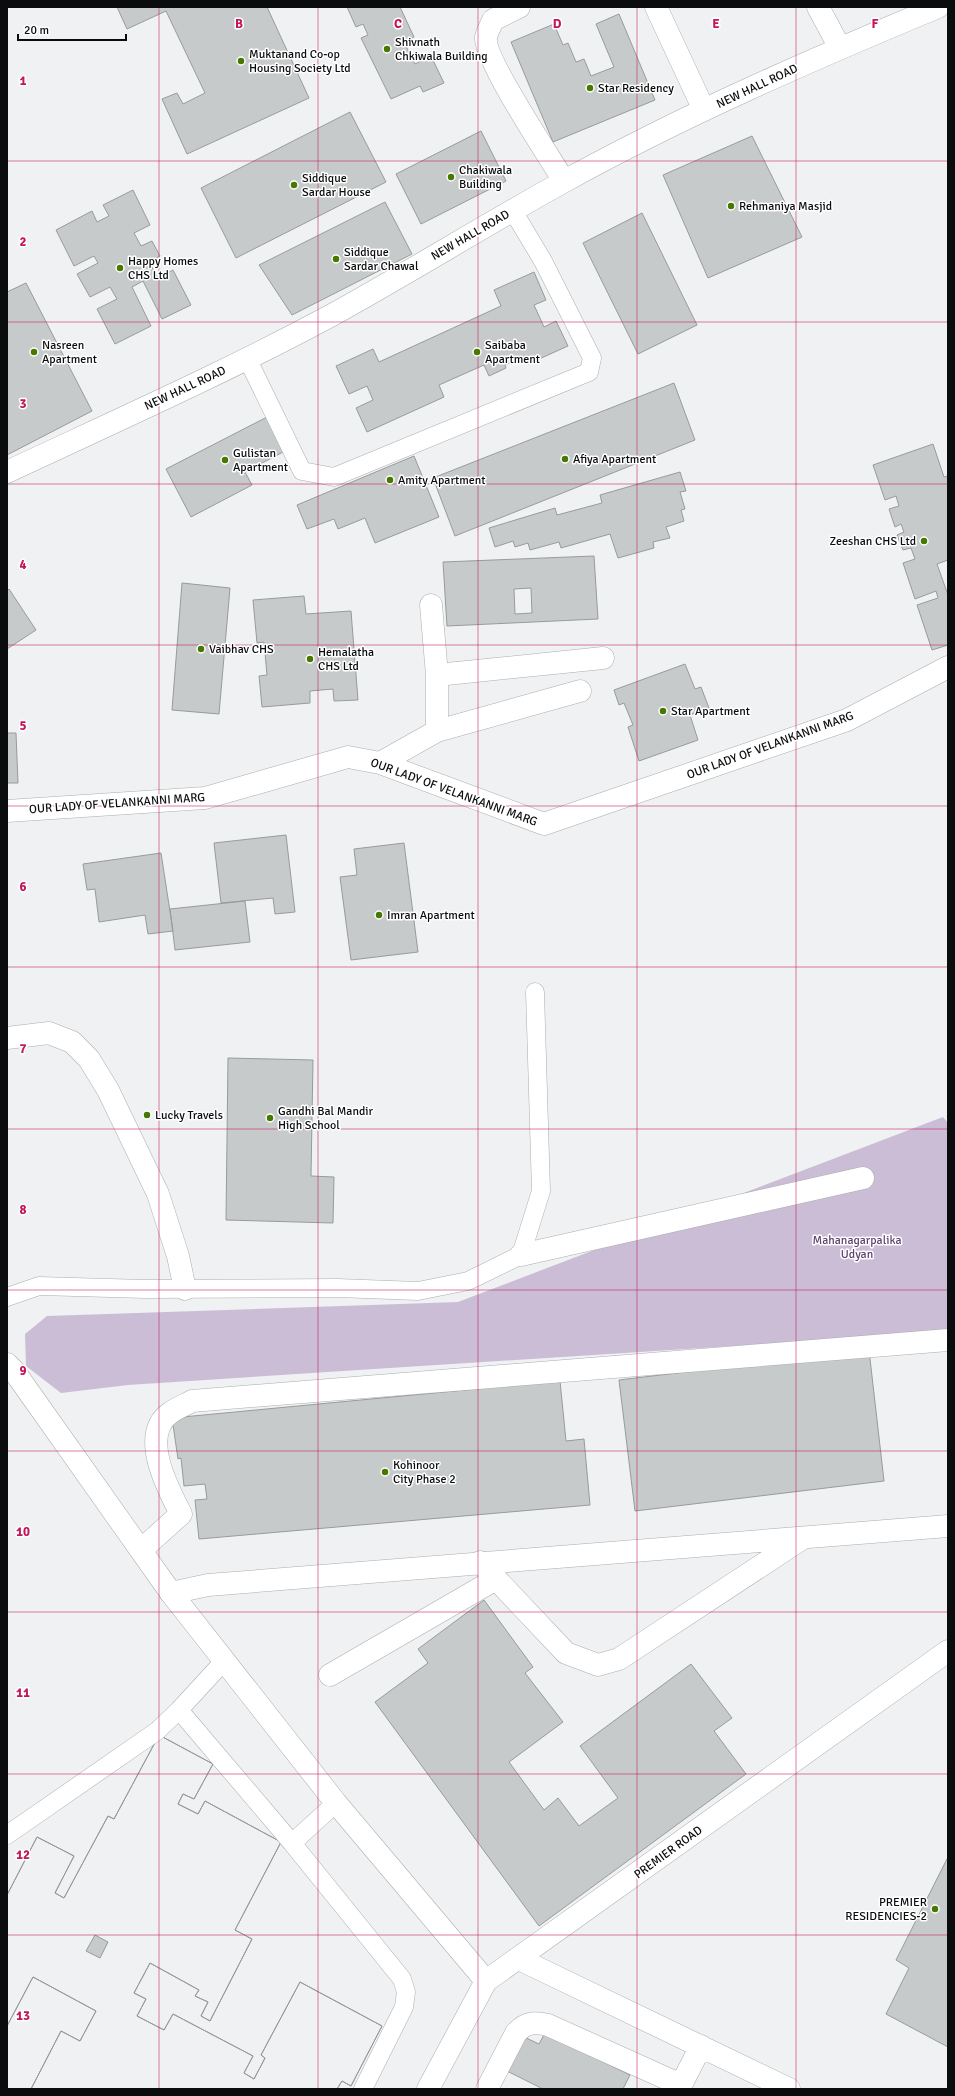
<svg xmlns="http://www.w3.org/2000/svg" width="955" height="2096" viewBox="0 0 955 2096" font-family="Signika,sans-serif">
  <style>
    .green { fill: #cbbdd6 }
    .building { fill: #c7cacb; stroke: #989b9c; fill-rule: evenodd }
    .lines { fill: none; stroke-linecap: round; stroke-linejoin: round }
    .lane-casing { stroke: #abadaf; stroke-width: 19 }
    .street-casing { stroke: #abadaf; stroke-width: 23 }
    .secondary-casing { stroke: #abadaf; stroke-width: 23 }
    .lane { stroke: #fff; stroke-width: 18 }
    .street { stroke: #fff; stroke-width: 22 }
    .secondary { stroke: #fff; stroke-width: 22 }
    .grid { fill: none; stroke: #c2185b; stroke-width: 1; stroke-opacity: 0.55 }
    .poi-dot { fill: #477800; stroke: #fff; stroke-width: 1.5 }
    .labels { text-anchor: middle; stroke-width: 3; stroke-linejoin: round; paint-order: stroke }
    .poi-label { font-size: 12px; fill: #0b0c0d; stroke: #fff; text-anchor: start }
    .street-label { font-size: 12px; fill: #0b0c0d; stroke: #fff }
    .park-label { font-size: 12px; fill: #5f4472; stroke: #fff }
    .grid-label { font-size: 13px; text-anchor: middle; font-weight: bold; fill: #c2185b; stroke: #fff; stroke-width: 3; stroke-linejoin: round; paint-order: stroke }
  </style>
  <rect width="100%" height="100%" fill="#eff1f3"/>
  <path class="green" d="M943 1117 948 1123V1332L128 1385 61 1393 26 1366 25 1334 47 1316 458 1302Z"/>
  <path class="building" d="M117 7H267L309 98 187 154 162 99 177 93 183 104 205 93 166 11 127 29Z
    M347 7H400L414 37 404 42 415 64 431 56 444 83 423 92 420 86 391 99 361 38 368 35 363 24 356 27Z
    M619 14 655 100 553 142 511 42 554 24 563 45 568 43 576 62 584 59 591 76 614 67 596 24Z
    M350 112 386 182 236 258 201 188Z
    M481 131 506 181 421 224 396 174Z
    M752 136 802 237 708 278 663 175Z
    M133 190 150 225 134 233 141 246 152 241 160 256 149 262 158 278 173 270 191 305 162 319 143 281 132 287 151 326 115 344 97 309 117 299 110 287 90 297 77 274 98 263 94 256 74 266 56 230 92 211 97 222 109 216 103 205Z
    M385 202 412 254 292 315 259 265Z
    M642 213 697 325 638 354 583 243Z
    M534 272 546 300 534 305 544 327 556 321 568 346 528 364 525 356 505 365 506 368 489 376 484 365 439 385 444 397 367 432 356 408 373 400 367 386 349 394 336 366 373 349 379 362 501 306 494 290Z
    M26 283 92 411 7 455V292Z
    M674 383 695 440 455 536 433 478Z
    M267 417 285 451 245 472 252 485 191 517 166 469Z
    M933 444 944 477 948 476V560L937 564 948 595V645L932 650 917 605 938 598 936 591 915 599 903 563 915 559 911 548 903 550 897 535 904 532 901 524 895 527 889 509 899 506 896 496 885 500 873 465Z
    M414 456 439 517 375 543 365 518 338 529 334 519 307 529 297 505Z
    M680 472 686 491 680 492 685 509 681 510 684 521 666 527 670 538 653 542 654 548 618 558 610 534 561 548 559 542 530 550 528 543 515 547 513 541 495 547 489 528 555 508 557 515 602 503 600 495Z
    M594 556 598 619 447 626 443 562ZM531 588 532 613 515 614 514 589Z
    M182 583 230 588 219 714 172 710Z
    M9 589 36 630 7 649V591Z
    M304 596 306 614 351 611 358 700 334 701 333 689 310 691V703L262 707 259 676 267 675 264 642 257 643 253 600Z
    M685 664 695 689 701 687 709 708 690 715 698 740 639 761 628 727 633 725 624 703 619 705 614 690Z
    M7 733H16L18 783H7Z
    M286 835 295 912 275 914 273 898 221 903 214 843Z
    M404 843 418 952 351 960 340 877 357 875 354 849Z
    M161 853 173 931 148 934 145 915 99 922 95 889 87 890 83 864Z
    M245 901 250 942 175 950 170 909Z
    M228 1058 313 1060 311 1176 334 1177 333 1223 226 1220Z
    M869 1350 884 1481 635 1511 619 1380Z
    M560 1381 566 1441 584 1439 590 1505 199 1539 195 1500 207 1499 205 1484 184 1486 181 1458 178 1459 172 1418Z
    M484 1600 533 1667 525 1673 563 1722 509 1762 544 1810 558 1798 579 1826 618 1798 580 1746 691 1664 732 1718 714 1731 746 1774 539 1926 375 1702 428 1663 418 1649Z
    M159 1735 213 1764 194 1799 183 1794 178 1804 198 1814 205 1801 281 1842 235 1930 252 1939 210 2021 201 2016 208 2002 195 1996 199 1990 150 1963 134 1993 146 1999 137 2016 164 2030 173 2014 253 2056 244 2073 254 2079 265 2058 261 2055 300 1982 382 2026 351 2086 342 2081 337 2089H31L61 2031 80 2041 96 2011 33 1977 7 2026V1895L37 1837 74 1856 55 1893 64 1898 108 1816 114 1819ZM95 1935 108 1942 100 1958 86 1951Z
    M159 1735 213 1764 194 1799 183 1794 178 1804 198 1814 205 1801 281 1842 235 1930 252 1939 210 2021 201 2016 208 2002 195 1996 199 1990 150 1963 134 1993 146 1999 137 2016 164 2030 173 2014 253 2056 244 2073 254 2079 265 2058 261 2055 300 1982 382 2026 351 2086 342 2081 337 2089H31L61 2031 80 2041 96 2011 33 1977 7 2026V1895L37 1837 74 1856 55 1893 64 1898 108 1816 114 1819Z
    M948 1857V2047L886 2014 909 1968 896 1960Z
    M545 2033 630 2075 623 2089H543L505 2070 522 2036 539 2044Z"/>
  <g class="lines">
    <defs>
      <path id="lane" d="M247 358 302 471 334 477 589 372 592 358 543 261 513 211
        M7 1297 39 1286 145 1289 338 1288 418 1291 468 1281 521 1255 541 1191 535 992
        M179 1710 292 1843 402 1979 406 1992 404 2007 363 2089
        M7 1835 157 1731 179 1710 225 1660
        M292 1843 336 1803"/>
      <path id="street" d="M519 7 493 20C491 25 487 32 486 37 483 58 550 158 564 181
        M656 7 704 110
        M818 7 840 48
        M7 472C116 421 226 372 332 315 410 272 485 225 563 182 684 115 811 60 938 7
        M437 675 603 658
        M437 731 580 691
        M380 763 437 731V675L431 605
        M7 811 205 798 348 757 380 763 544 824 847 720 948 667
        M7 1038 49 1033 72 1042 89 1059 108 1090 158 1194 178 1256 185 1289
        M521 1255 863 1178
        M141 1550 181 1514C168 1489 139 1435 170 1413 177 1408 185 1405 192 1401L948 1340
        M480 1562 566 1653 598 1665 619 1659 803 1538
        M171 1593 208 1585 948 1526
        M330 1675 496 1579
        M519 1959 789 2089
        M487 2089 516 2033C526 2022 534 2022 548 2025L681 2085
        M679 2089 701 2046"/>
      <path id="secondary" d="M7 1364 14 1371 171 1593 336 1803 486 1981
        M428 2089 486 1981 948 1651"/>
    </defs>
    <use href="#lane" class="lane-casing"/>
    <use href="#street" class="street-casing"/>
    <use href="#secondary" class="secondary-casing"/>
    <use href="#lane" class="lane"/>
    <use href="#street" class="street"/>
    <use href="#secondary" class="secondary"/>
  </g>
  <path class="grid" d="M159 7V2089M318 7V2089M478 7V2089M637 7V2089M796 7V2089M7 161H948M7 322H948M7 484H948M7 645H948M7 806H948M7 967H948M7 1129H948M7 1290H948M7 1451H948M7 1612H948M7 1774H948M7 1935H948"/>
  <g class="poi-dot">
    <circle cx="387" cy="49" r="4"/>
    <circle cx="241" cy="61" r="4"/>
    <circle cx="590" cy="88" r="4"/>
    <circle cx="451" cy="177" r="4"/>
    <circle cx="294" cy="185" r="4"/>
    <circle cx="731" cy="206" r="4"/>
    <circle cx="336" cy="259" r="4"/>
    <circle cx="120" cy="268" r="4"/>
    <circle cx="34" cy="352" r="4"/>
    <circle cx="477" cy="352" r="4"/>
    <circle cx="565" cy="459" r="4"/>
    <circle cx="225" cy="460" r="4"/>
    <circle cx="390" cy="480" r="4"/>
    <circle cx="924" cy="541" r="4"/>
    <circle cx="201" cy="649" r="4"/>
    <circle cx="310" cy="659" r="4"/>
    <circle cx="663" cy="711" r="4"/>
    <circle cx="379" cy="915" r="4"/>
    <circle cx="147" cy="1115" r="4"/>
    <circle cx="270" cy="1118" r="4"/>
    <circle cx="385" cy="1472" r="4"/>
    <circle cx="935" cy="1909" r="4"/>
  </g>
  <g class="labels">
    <g class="poi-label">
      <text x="395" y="46">Shivnath<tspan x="395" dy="14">Chkiwala Building</tspan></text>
      <text x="249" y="58">Muktanand Co-op<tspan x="249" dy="14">Housing Society Ltd</tspan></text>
      <text x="598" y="92">Star Residency</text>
      <text x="459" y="174">Chakiwala<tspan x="459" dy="14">Building</tspan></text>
      <text x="302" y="182">Siddique<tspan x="302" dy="14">Sardar House</tspan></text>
      <text x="739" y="210">Rehmaniya Masjid</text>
      <text x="344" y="256">Siddique<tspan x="344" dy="14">Sardar Chawal</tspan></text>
      <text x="128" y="265">Happy Homes<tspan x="128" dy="14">CHS Ltd</tspan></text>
      <text x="42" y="349">Nasreen<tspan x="42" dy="14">Apartment</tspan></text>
      <text x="485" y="349">Saibaba<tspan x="485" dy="14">Apartment</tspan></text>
      <text x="233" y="457">Gulistan<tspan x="233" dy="14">Apartment</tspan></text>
      <text x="573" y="463">Afiya Apartment</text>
      <text x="398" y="484">Amity Apartment</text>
      <text x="916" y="545" text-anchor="end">Zeeshan CHS Ltd</text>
      <text x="209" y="653">Vaibhav CHS</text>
      <text x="318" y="656">Hemalatha<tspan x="318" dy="14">CHS Ltd</tspan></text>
      <text x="671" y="715">Star Apartment</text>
      <text x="387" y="919">Imran Apartment</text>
      <text x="278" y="1115">Gandhi Bal Mandir<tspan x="278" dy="14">High School</tspan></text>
      <text x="155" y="1119">Lucky Travels</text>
      <text x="393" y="1469">Kohinoor<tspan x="393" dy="14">City Phase 2</tspan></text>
      <text x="927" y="1906" text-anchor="end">PREMIER<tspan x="927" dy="14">RESIDENCIES-2</tspan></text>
    </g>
    <g class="street-label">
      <text transform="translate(757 86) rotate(-25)" y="4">NEW HALL ROAD</text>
      <text transform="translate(470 235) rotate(-30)" y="4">NEW HALL ROAD</text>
      <text transform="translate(185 388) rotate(-25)" y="4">NEW HALL ROAD</text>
      <text transform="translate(770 745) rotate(-20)" y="4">OUR LADY OF VELANKANNI MARG</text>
      <text transform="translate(454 792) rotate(20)" y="4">OUR LADY OF VELANKANNI MARG</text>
      <text transform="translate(117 803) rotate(-4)" y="4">OUR LADY OF VELANKANNI MARG</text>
      <text transform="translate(668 1852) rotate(-36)" y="4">PREMIER ROAD</text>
    </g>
    <g class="park-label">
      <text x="857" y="1244">Mahanagarpalika<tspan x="857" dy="14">Udyan</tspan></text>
    </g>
  </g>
  <g class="grid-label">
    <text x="239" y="28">B</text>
    <text x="398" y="28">C</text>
    <text x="557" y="28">D</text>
    <text x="716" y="28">E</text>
    <text x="875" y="28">F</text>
    <text x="23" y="85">1</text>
    <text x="23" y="246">2</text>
    <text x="23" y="408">3</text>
    <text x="23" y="569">4</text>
    <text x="23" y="730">5</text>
    <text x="23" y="891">6</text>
    <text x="23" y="1053">7</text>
    <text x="23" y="1214">8</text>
    <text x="23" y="1375">9</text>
    <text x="23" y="1536">10</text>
    <text x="23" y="1697">11</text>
    <text x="23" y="1859">12</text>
    <text x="23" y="2020">13</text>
  </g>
  <rect width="955" height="2096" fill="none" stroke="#0b0c0d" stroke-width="16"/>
  <path d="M18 34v6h108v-6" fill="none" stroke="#0b0c0d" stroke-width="2"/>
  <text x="24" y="34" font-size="12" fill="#0b0c0d" stroke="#ffffff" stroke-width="3" paint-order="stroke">20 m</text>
</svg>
